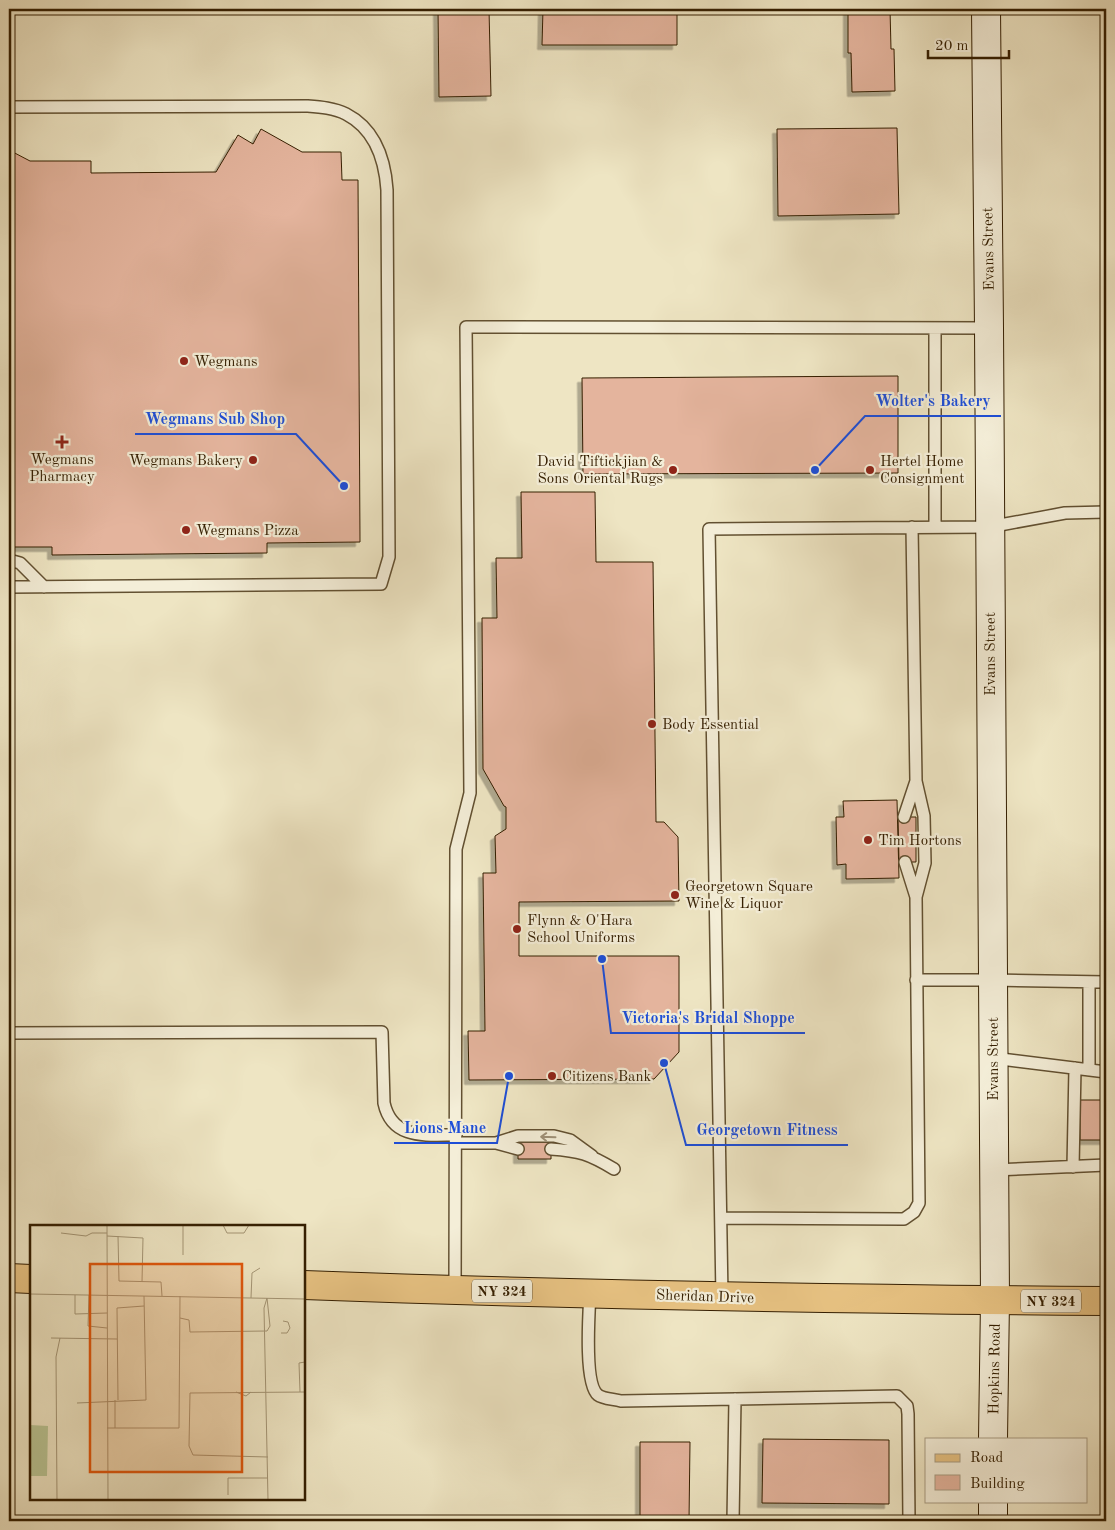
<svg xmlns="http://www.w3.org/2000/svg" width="1115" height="1530" viewBox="0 0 1115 1530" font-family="'Old Standard TT',serif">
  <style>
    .building { fill: #e4b49d; stroke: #341e00; filter: url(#shadow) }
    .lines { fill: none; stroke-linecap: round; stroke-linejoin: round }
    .lane-casing { stroke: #625031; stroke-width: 14 }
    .secondary-casing { stroke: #341e00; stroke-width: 30 }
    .primary-casing { stroke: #341e00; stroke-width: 30 }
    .lane { stroke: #f4eed8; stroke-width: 11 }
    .secondary { stroke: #f4eed8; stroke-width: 28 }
    .primary { stroke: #e7c282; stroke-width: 28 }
    .oneway { stroke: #9e9077 }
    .poi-dot { fill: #8f2418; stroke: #f4eed8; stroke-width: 2 }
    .labels { text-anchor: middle; stroke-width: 4.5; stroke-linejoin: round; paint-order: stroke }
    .shield { fill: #f4eed8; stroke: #6e5c41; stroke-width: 1 }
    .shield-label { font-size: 14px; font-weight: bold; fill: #341e00 }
    .street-label { font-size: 15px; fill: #341e00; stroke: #f4eed8 }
    .poi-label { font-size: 15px; fill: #341e00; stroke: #f4eed8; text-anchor: start }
    .inset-road { fill: none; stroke: #a49575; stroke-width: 1 }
    .view { fill: #df560b; fill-opacity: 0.15; stroke: #df560b; stroke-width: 2.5 }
    .inset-edge { fill: none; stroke: #341e00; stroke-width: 2.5 }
    .leader { fill: none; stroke: #1d4ed8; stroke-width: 2 }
    .callout-dot { fill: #1d4ed8; stroke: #f4eed8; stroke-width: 2 }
    .callout-label { font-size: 16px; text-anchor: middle; font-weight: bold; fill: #1d4ed8; stroke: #f4eed8; stroke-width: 4.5; stroke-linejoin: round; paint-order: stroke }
  </style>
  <defs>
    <filter id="shadow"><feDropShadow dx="-4.5" dy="4.5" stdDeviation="0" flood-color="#0004"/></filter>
  </defs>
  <rect width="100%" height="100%" fill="#eee5c3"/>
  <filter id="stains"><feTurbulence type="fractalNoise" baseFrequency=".004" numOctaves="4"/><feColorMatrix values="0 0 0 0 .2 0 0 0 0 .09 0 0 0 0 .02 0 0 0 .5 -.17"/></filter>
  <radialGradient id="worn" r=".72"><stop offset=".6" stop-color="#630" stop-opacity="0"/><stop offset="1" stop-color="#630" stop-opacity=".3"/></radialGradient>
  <path class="building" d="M438 9H489L491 96 439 97Z
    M543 9H677V45H542Z
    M848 9H890L891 49H894L895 91 852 92 851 53H848Z
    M897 128 899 214 778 216 777 129Z
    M261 129 302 152H341L342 180H358L360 542 267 543V553L52 555V547H9V150L30 161H91V173L216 172 238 135 253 144Z
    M898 376V473L583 474 582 378Z
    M521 492H595L596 562H653L656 822H664L678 837 679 901 519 902V956H679V1052L654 1079 469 1080 468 1031H485L483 873H496L495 836 506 829V807L504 806 483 769 482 618H497L496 558H522Z
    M897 800 899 878 846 879V864L837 865 836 817H844L843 801Z
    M898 817H916V862H899Z
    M1080 1100H1106V1140H1080Z
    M518 1138H551V1159H518Z
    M763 1439 889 1440V1504L762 1503Z
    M640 1442H690L689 1521H640Z
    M785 1519 846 1520V1521H785Z"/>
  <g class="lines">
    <defs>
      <path id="lane" d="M9 107 307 106C320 107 334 108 346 114 375 129 385 160 387 190L389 557 381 584 9 587
        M935 328V527
        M9 560 20 563 44 587
        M904 817 916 781
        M905 862 916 897
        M916 980H993L1106 982
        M1089 982V1070
        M9 1033 382 1032 384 1103C392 1140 426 1135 456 1135
        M993 1058 1106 1072
        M456 1143H496L518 1149
        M496 1143 518 1136H554L570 1140 592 1156
        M551 1149C580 1151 589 1154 614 1169
        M1073 1167 1075 1068
        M994 1170 1106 1165
        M721 1218 904 1219 914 1212 919 1203 916 897 925 863 924 816 916 781 912 527
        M455 1291 456 849 470 793 466 327 989 328
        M590 1293C589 1312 584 1384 598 1395 603 1399 614 1399 621 1401L897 1396 907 1406 908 1414 909 1521
        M722 1297 709 529 989 527 1065 513 1106 512
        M733 1521 735 1399"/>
      <path id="secondary" d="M986 9 989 328 995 1300 993 1439
        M993 1521V1501"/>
      <path id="primary" d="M9 1278 31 1279
        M304 1285C571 1295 839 1299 1106 1301"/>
    </defs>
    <use href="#lane" class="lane-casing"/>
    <use href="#secondary" class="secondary-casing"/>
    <use href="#primary" class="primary-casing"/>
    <use href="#lane" class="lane"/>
    <use href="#secondary" class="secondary"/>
    <use href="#primary" class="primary"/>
  </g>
  <defs><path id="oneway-shaft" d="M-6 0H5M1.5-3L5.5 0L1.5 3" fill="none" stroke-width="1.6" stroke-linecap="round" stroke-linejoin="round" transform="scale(1.25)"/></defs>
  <use class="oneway" href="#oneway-shaft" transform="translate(548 1137) rotate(-178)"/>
  <g class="poi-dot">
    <circle cx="184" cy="361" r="5"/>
    <path d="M59.5 434.5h5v5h5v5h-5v5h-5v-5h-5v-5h5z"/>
    <circle cx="253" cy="460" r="5"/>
    <circle cx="673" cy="470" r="5"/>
    <circle cx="870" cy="470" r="5"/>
    <circle cx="186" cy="530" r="5"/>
    <circle cx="652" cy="724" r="5"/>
    <circle cx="868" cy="840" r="5"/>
    <circle cx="675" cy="895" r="5"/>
    <circle cx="517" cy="929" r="5"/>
    <circle cx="552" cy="1076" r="5"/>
  </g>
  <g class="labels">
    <g class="shield">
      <rect x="472" y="1279.5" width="60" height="23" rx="4"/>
      <rect x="1021" y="1289.5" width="60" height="23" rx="4"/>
    </g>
    <g class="shield-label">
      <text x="502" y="1296">NY 324</text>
      <text x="1051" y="1306">NY 324</text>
    </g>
    <g class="street-label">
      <text transform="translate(988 249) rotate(-91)" y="5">Evans Street</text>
      <text transform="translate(990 654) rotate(-90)" y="5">Evans Street</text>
      <text transform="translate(993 1059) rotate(-90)" y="5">Evans Street</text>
      <text transform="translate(705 1296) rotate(2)" y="5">Sheridan Drive</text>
      <text transform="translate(994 1369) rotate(-89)" y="5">Hopkins Road</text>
    </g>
    <g class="poi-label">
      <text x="194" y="366">Wegmans</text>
      <text x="62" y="464" text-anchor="middle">Wegmans<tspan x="62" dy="17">Pharmacy</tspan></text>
      <text x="243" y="465" text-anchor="end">Wegmans Bakery</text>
      <text x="663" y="466" text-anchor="end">David Tiftickjian &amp;<tspan x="663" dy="17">Sons Oriental Rugs</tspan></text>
      <text x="880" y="466">Hertel Home<tspan x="880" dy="17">Consignment</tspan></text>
      <text x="196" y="535">Wegmans Pizza</text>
      <text x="662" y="729">Body Essential</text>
      <text x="878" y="845">Tim Hortons</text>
      <text x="685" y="891">Georgetown Square<tspan x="685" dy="17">Wine &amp; Liquor</tspan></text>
      <text x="527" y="925">Flynn &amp; O'Hara<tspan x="527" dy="17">School Uniforms</tspan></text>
      <text x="562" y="1081">Citizens Bank</text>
    </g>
  </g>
  <g transform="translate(30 1225)">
    <rect width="275" height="275" fill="#eee5c3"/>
    <path d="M0 200 18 201 17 251H0Z" fill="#b9c594"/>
    <path class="inset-road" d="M77 0 78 275M153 0V30M193 0 197 8H214L219 0M31 8 56 11 62 8H77M77 11 113 13 112 57M88 11 89 56 131 57 132 71M0 69 275 74M45 70V89L77 88M59 70 58 101 77 103M221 73 222 48 230 43M237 73 234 83 238 275M150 93 159 95 160 107 237 106M237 106 240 101 237 73M251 108H257L260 103 258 97 253 96M21 113 87 114M206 167 216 171 221 167M270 167 269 138 275 137M85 175V203M88 175 87 83 114 81M47 178 116 175 114 71M77 203H149L150 71M238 232 163 230 159 221 160 168 275 167M198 270V253H238M27 275 26 132 30 113"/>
    <path class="view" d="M60 39H212V247H60Z"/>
    <rect width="275" height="275" class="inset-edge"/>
  </g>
  <path class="leader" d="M815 470L865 416H1001M344 486L296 434H135M602 959L611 1033H805M509 1076L497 1143H394M664 1063L686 1145H848"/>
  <g class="callout-dot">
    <circle cx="815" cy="470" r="5"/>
    <circle cx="344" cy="486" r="5"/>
    <circle cx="602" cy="959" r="5"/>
    <circle cx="509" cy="1076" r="5"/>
    <circle cx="664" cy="1063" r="5"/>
  </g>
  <g class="callout-label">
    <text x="933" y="406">Wolter's Bakery</text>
    <text x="215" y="424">Wegmans Sub Shop</text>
    <text x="708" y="1023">Victoria's Bridal Shoppe</text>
    <text x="445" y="1133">Lions Mane</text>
    <text x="767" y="1135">Georgetown Fitness</text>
  </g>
  <rect width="1115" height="1530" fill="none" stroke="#eee5c3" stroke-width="30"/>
  <rect x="10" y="10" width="1095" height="1510" fill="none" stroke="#341e00" stroke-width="2.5"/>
  <rect x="15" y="15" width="1085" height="1500" fill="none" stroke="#341e00"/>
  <rect x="925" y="1438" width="162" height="65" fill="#f4eed8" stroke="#a79b82"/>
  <rect x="935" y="1454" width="25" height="8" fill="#e7c282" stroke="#a79b82"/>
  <text x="970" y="1462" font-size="15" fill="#341e00">Road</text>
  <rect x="935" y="1475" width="25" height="15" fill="#e4b49d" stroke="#a79b82"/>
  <text x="970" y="1488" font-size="15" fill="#341e00">Building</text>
  <path d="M928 50v8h81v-8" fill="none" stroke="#341e00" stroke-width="2.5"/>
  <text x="935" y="50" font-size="15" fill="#341e00" stroke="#f4eed8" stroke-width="4" paint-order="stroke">20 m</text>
  <rect width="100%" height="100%" filter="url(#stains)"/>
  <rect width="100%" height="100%" fill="url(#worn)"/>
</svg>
